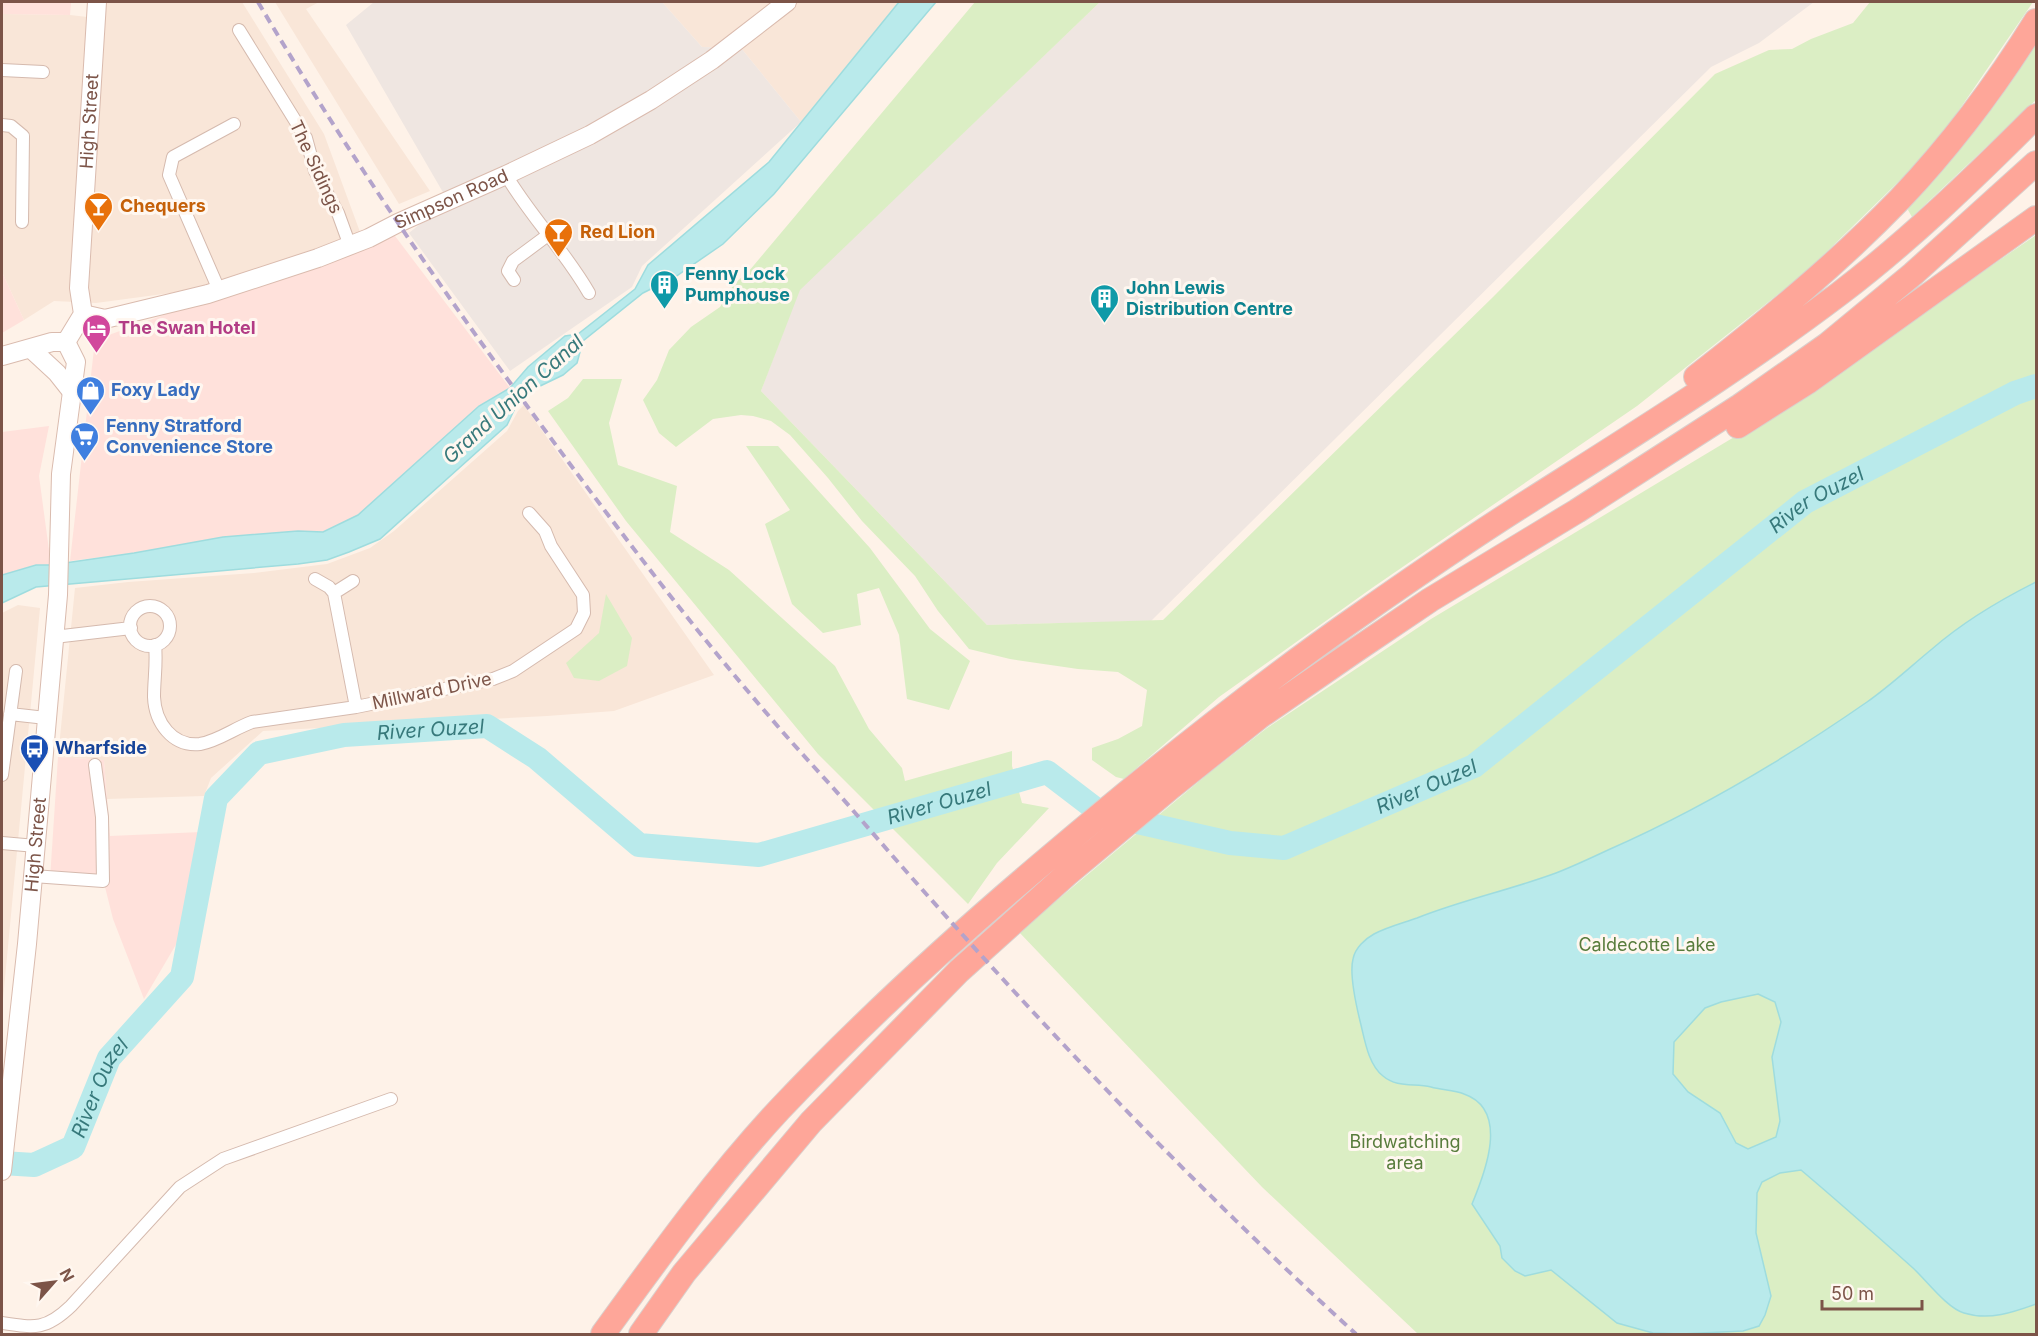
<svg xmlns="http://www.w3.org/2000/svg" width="2038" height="1336" viewBox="0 0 2038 1336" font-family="Inter,sans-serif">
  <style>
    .residential { fill: #f9e6d8 }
    .commercial { fill: #ffe1db }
    .industrial { fill: #efe6e1 }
    .green { fill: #dbeec4 }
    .water { fill: #b9eaeb; stroke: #9edcde; stroke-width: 1.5; fill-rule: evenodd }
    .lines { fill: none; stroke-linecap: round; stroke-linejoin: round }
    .river { stroke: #b9eaeb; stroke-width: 24 }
    .street-casing { stroke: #d5baae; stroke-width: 14 }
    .secondary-casing { stroke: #dabbae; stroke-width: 20 }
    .highway-casing { stroke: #dacfcc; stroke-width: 26 }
    .street { stroke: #fff; stroke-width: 12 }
    .secondary { stroke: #fff; stroke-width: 18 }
    .highway { stroke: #fea699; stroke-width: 24 }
    .rail { stroke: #b3a3cb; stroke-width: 4; stroke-dasharray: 9 6; stroke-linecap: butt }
    .labels { text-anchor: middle; stroke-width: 6; stroke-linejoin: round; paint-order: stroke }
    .street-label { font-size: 18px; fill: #7c5448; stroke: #fff7f0 }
    .food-label { font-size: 18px; font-weight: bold; fill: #c56008; stroke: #fff7f0; text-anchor: start }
    .culture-label { font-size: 18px; font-weight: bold; fill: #0d838f; stroke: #fff7f0; text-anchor: start }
    .hotel-label { font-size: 18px; font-weight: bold; fill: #b23c85; stroke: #fff7f0; text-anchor: start }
    .shop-label { font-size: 18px; font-weight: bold; fill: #366cbe; stroke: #fff7f0; text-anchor: start }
    .transit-label { font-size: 18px; font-weight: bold; fill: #164399; stroke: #fff7f0; text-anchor: start }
    .park-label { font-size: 18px; fill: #587c3c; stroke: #fff7f0 }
    .water-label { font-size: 20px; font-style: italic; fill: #37797b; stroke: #fff7f0 }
  </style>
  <rect width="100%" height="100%" fill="#fef2e8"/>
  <path class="residential" d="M106 2H242L324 134 360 232 208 288 96 303 54 301 24 320 2 272V14L70 15 105 19Z
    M275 2H319L306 9 430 191 399 204Z
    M662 2H899L801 122 741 48 702 47Z
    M524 405 714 675 614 711 547 716 263 731 211 778 204 796 107 799 104 760 58 757 75 588 128 582 254 573 327 564 370 548 394 531 507 431 518 411Z
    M18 605 40 608 2 1010V613Z"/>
  <path class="commercial" d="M2 2H71L70 15 2 14Z
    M392 232 510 388 479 406 358 515 323 532 298 531 223 537 134 553 70 561 95 340Z
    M2 272 24 320 2 333Z
    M49 426 39 476 51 565H36L2 575V432Z
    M58 757 104 760 110 836 201 832 188 924 144 999 113 919 105 887 50 879Z"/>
  <path class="industrial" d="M374 2H662L702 47 741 48 801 122 642 266 632 287 510 371 409 233 448 201 346 25Z
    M1100 2H1814L1759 43 1711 67 1151 621 987 625 761 391 799 290Z"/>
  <path class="green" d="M975 2H1100L800 290 761 391 987 625 1163 620 1493 297 1715 74 1769 50 1792 49 1811 39 1853 23 1870 2H2033L1933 148 1805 273 1637 406 1372 588 1219 697 1124 779 1116 777 1092 760V748L1118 739 1142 726 1147 690 1118 672 1078 669 1010 659 969 649 938 611 915 576 862 521 828 478 790 435 771 421 753 416 741 415 713 419 676 447 659 433 643 400 657 380 669 350 691 327 720 307 734 284 749 271Z
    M2036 40V100L1912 217 1908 210 1913 194 1997 102Z
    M2036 235V1334H1418L1262 1187 1019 932 1209 773 1267 728 1431 619 1801 397Z
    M583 379H622L609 423 618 465 677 486 670 532 729 570 835 666 869 729 902 768 905 781 1012 751V766L1022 803 1049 808 997 863 968 904 818 754 626 521 548 411 568 398Z
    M746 446H778L870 548 930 629 970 661 949 710 907 699 899 635 879 588 857 594 861 625 823 633 792 604 765 524 790 510Z
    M606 594 632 638 627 666 599 681 574 678 566 663 599 633Z"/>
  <path class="water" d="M899 2H936L774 194 723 244 675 277 643 293 583 341 577 363 563 375 536 388 517 404 507 425 380 539 349 552 327 560 298 564 36 587 2 603V575L36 565H51L134 553 223 537 298 531 323 532 358 515 479 406 510 388 528 367 565 336 578 334 635 289 648 265 769 162Z
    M2036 582V1304C2014 1312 1989 1321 1964 1313 1947 1308 1927 1281 1913 1268 1876 1235 1839 1202 1801 1170L1780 1173 1762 1182 1757 1193 1756 1233 1771 1296 1765 1315 1759 1326 1743 1331 1681 1334 1653 1333 1617 1323 1551 1270 1525 1276 1515 1271 1502 1258 1500 1246 1472 1204C1485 1173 1510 1110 1464 1094 1454 1090 1441 1090 1431 1087 1414 1083 1397 1088 1383 1076 1369 1065 1365 1042 1361 1025 1357 1009 1349 975 1353 959 1355 948 1365 939 1374 934 1387 927 1403 923 1417 918 1462 900 1510 890 1556 873 1574 866 1591 858 1608 850 1699 810 1785 759 1867 702 1890 686 1910 667 1932 649 1963 622 2000 600 2036 582ZM1758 994 1775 1002 1781 1022 1772 1057 1780 1121 1776 1137 1748 1149 1736 1143 1720 1113 1688 1092 1673 1074 1674 1042 1705 1008 1721 1002Z"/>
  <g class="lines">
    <path class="river" id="s1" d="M2 1163 34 1165 73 1147 109 1058 182 977 216 798 259 753 344 735 487 726 537 758 639 845 759 855 1047 772 1102 814 1230 843 1284 848 1474 766 1805 502 2015 393 2036 386"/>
    <defs>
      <path id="street" d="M239 30 306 138 315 171 338 213 350 246
        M2 70 43 72
        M2 125 11 126 23 136 22 222
        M506 175C531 217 565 251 589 293
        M514 280 508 271 513 261 548 235
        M219 290 169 175 173 157 234 124
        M315 579 329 587 334 593 353 581
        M334 593 356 707
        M130 626a20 20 0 1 1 40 0a20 20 0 1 1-40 0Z
        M54 637 131 628
        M155 645C157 662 154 679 154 697 155 722 172 747 200 744 218 741 235 728 252 722L356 707 493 679 513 671 576 629 584 613 583 595 551 546 545 531 529 513
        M10 714 46 718
        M2 775 16 671
        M2 843 36 846
        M33 876 103 881 102 817 95 765
        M2 1323C35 1328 46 1330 71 1306L180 1187 223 1159 391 1099"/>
      <g id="secondary">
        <path id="s2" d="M83 314 105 319 208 294 318 258 369 238 398 223 506 175 590 135 651 100 712 60 787 2"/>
        <path id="s3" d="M66 342 83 314 79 288 97 2"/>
        <path d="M31 349 57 373 72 392"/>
        <path d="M2 356 52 342H66"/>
        <path id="s4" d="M2 1171 27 944 58 595 61 474 76 362 66 342"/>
      </g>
      <path id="highway" d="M1696 377C1768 321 1837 264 1900 199 1951 145 1997 84 2036 21
        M1738 426 1809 381 2036 218
        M603 1334C659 1257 714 1180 779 1110 864 1020 955 937 1050 857 1149 773 1251 691 1357 617 1414 577 1472 537 1531 500 1635 434 1740 369 1839 294 1909 241 1974 178 2036 116
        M641 1334 684 1273 811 1122 959 971 1067 874 1171 787 1259 717 1353 652 1430 600 1577 511 1740 406 1827 345 1913 274 2036 163"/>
    </defs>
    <use href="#street" class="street-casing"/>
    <use href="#secondary" class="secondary-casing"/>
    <use href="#highway" class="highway-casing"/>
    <use href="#street" class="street"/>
    <use href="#secondary" class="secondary"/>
    <use href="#highway" class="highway"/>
    <path class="rail" d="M258 2C342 144 435 281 533 414 608 516 686 620 769 716 795 747 823 776 850 807 1010 992 1176 1170 1356 1334"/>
  </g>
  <defs>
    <symbol id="bar-pin" viewBox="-11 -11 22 30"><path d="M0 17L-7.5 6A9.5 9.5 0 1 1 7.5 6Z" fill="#e8710a" stroke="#fff7f0"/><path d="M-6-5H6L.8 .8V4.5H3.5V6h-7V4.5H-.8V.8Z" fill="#fff"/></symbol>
    <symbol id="building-pin" viewBox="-11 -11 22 30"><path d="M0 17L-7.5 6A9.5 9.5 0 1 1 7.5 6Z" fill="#0f9aa8" stroke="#fff7f0"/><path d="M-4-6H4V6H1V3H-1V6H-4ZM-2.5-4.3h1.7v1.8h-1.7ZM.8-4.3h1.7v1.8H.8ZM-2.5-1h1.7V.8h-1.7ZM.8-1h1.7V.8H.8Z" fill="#fff"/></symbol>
    <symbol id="hotel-pin" viewBox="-11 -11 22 30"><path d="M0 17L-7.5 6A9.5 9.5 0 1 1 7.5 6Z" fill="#d1479c" stroke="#fff7f0"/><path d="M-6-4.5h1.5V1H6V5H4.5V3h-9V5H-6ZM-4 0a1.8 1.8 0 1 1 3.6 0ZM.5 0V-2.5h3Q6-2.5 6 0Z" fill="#fff"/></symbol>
    <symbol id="shop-pin" viewBox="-11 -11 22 30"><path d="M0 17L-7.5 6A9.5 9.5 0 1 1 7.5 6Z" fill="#3f7fe0" stroke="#fff7f0"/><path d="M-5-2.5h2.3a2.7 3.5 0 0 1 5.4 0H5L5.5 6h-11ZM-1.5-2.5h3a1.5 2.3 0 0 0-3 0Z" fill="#fff"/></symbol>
    <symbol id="supermarket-pin" viewBox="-11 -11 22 30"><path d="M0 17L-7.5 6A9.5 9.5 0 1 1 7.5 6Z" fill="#3f7fe0" stroke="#fff7f0"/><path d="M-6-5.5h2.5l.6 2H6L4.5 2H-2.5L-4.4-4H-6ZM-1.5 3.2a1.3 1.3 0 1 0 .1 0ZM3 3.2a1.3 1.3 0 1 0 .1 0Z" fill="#fff"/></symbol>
    <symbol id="bus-pin" viewBox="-11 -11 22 30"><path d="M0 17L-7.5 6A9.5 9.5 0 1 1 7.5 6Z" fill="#1a4fb4" stroke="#fff7f0"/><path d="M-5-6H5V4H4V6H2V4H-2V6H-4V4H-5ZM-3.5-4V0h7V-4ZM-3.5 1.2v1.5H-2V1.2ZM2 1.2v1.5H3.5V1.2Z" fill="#fff"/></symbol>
  </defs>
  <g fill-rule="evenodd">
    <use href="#bar-pin" x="82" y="190" width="33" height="45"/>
    <use href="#bar-pin" x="542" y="216" width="33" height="45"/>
    <use href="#building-pin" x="648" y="268" width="33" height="45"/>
    <use href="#building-pin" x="1088" y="282" width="33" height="45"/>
    <use href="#hotel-pin" x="80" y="312" width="33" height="45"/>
    <use href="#shop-pin" x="74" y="374" width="33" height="45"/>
    <use href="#supermarket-pin" x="68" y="420" width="33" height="45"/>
    <use href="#bus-pin" x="18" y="732" width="33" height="45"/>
  </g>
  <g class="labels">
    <g class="street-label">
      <text dy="6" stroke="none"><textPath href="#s3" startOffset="226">High Street</textPath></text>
      <text transform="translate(316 167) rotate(65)" y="6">The Sidings</text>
      <text dy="6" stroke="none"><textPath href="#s2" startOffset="390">Simpson Road</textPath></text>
      <text transform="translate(432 691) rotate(-12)" y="6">Millward Drive</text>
      <text dy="6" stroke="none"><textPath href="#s4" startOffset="328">High Street</textPath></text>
    </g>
    <g class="food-label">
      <text x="120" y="212">Chequers</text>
      <text x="580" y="238">Red Lion</text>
    </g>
    <g class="culture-label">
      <text x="685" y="280">Fenny Lock<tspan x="685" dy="21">Pumphouse</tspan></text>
      <text x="1126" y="294">John Lewis<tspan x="1126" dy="21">Distribution Centre</tspan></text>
    </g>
    <g class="hotel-label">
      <text x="118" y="334">The Swan Hotel</text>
    </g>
    <g class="shop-label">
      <text x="111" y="396">Foxy Lady</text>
      <text x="106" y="432">Fenny Stratford<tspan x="106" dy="21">Convenience Store</tspan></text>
    </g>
    <g class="transit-label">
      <text x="55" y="754">Wharfside</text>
    </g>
    <g class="park-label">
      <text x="1647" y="951">Caldecotte Lake</text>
      <text x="1405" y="1148">Birdwatching<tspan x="1405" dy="21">area</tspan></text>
    </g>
    <g class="water-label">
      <text transform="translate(513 399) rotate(-42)" y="7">Grand Union Canal</text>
      <text dy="7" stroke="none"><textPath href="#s1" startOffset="2264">River Ouzel</textPath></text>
      <text dy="7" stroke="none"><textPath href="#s1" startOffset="698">River Ouzel</textPath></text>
      <text dy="7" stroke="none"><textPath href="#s1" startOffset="1778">River Ouzel</textPath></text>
      <text dy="7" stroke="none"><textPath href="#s1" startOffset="1256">River Ouzel</textPath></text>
      <text dy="7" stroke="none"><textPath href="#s1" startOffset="140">River Ouzel</textPath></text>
    </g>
  </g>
  <rect width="2038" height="1336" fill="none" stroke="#7c5448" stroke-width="6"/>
  <g transform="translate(54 1282) rotate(62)" stroke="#fff7f0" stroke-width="4.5" paint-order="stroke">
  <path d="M0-4.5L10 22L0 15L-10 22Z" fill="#7c5448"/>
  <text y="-9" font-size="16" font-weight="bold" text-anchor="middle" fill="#7c5448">N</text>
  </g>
  <path d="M1822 1300v9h100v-9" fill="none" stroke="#7c5448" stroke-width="3"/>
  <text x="1831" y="1300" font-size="18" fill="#7c5448" stroke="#fff7f0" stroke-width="4.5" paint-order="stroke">50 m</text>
</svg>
